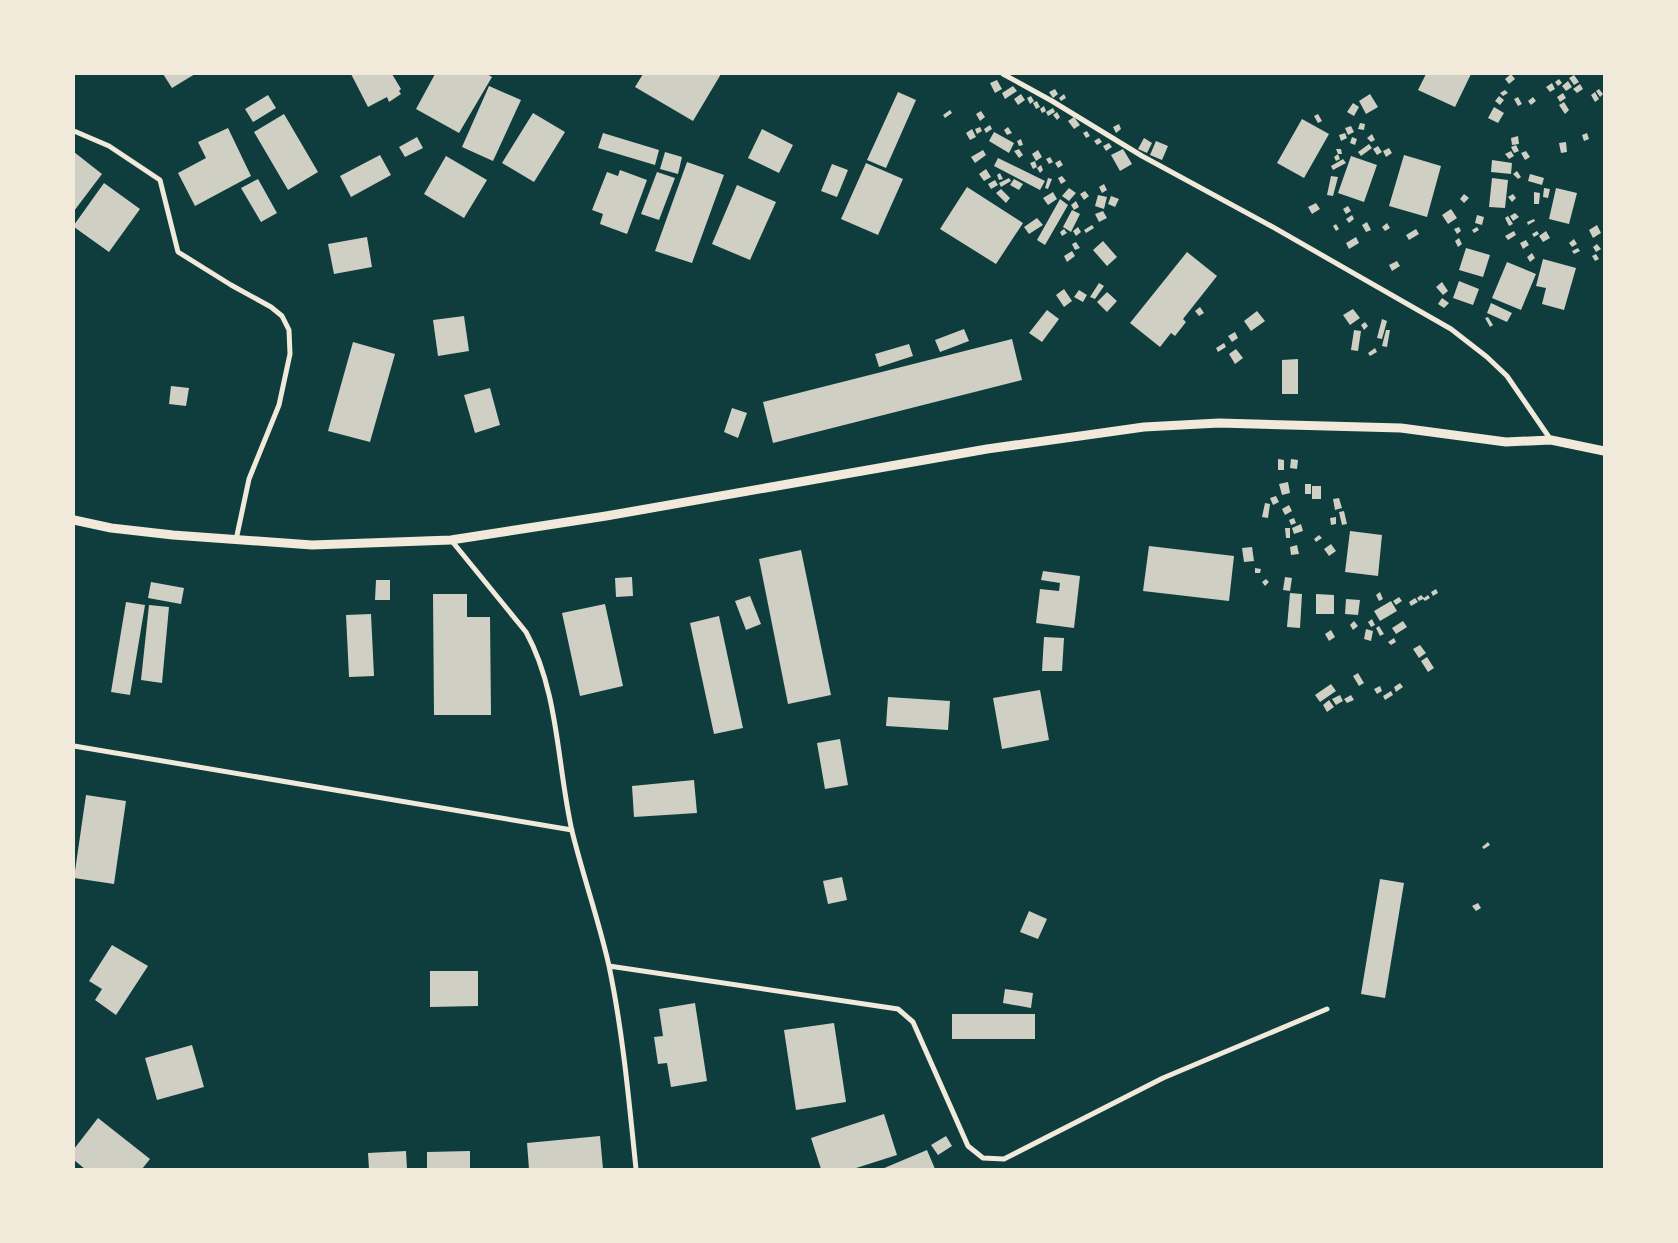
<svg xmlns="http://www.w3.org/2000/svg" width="1678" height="1243" viewBox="0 0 1678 1243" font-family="Mulish,sans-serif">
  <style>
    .building { fill: #cfcfc3 }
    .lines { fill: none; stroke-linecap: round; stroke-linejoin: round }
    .minor { stroke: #f1e9da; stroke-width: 5 }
    .tertiary { stroke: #f1e9da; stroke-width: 9 }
  </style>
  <rect width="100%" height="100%" fill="#0f3d3e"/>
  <path class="building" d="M163 74H195L172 88Z
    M351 74H392L401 89 399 91 401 94 389 102 387 97 368 107Z
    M435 74H487L492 77 459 133 416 109Z
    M643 74H721L693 121 635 87Z
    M1426 74H1471L1455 107 1418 90Z
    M1511 74 1515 79 1509 84 1505 79Z
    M1574 75 1579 82 1574 85 1569 78Z
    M1559 79 1562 83 1558 86 1555 82Z
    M997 80 1002 89 995 93 990 83Z
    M1568 81 1572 87 1566 91 1562 86Z
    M1552 83 1555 89 1550 92 1546 87Z
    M1580 84 1583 89 1577 93 1573 89Z
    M489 86 521 100 493 161 462 147Z
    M1013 86 1017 91 1005 99 1002 93Z
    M1055 89 1058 94 1053 98 1049 92Z
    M1599 89 1603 94 1600 97 1596 91Z
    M1505 90 1508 93 1503 96 1500 93Z
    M898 92 916 100 886 168 867 160Z
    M1595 92 1599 99 1595 102 1591 95Z
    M1563 93 1566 98 1560 102 1557 97Z
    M1021 94 1025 100 1018 105 1014 99Z
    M1064 94 1066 98 1061 101 1059 98Z
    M1370 94 1378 107 1366 114 1359 101Z
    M268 95 276 108 253 122 245 109Z
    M1031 96 1034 101 1030 104 1027 98Z
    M1499 96 1504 100 1500 105 1495 101Z
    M1518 97 1522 104 1518 106 1514 99Z
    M1533 97 1536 101 1531 105 1528 101Z
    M1037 101 1040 107 1036 109 1033 103Z
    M1564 102 1569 110 1565 114 1559 105Z
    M1353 103 1359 107 1354 116 1347 112Z
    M1044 106 1046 111 1042 113 1040 109Z
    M1494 107 1504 113 1498 123 1488 118Z
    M1053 108 1055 112 1048 116 1046 112Z
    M950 110 952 113 945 118 943 115Z
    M981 111 985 117 980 121 976 114Z
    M1057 112 1060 117 1057 120 1053 115Z
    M533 113 565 132 534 182 502 163Z
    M284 114 318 172 288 190 254 132Z
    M1318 114 1322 121 1318 123 1314 116Z
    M1074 117 1080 125 1074 129 1068 121Z
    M1302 119 1329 134 1304 178 1277 163Z
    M1360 123 1365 124 1364 130 1358 129Z
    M1119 124 1121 129 1116 133 1113 127Z
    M990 125 992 129 986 133 984 129Z
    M1351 126 1354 132 1348 135 1345 128Z
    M980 127 982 131 977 134 975 129Z
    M1008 127 1012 133 1007 135 1004 130Z
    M228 128 251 176 195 206 178 173 206 158 198 142Z
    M762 129 793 145 779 173 748 158Z
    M972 129 976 137 970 140 966 133Z
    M1087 131 1090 136 1086 138 1083 133Z
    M994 132 1014 143 1009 153 989 141Z
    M603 133 659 150 655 165 598 148Z
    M1345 133 1347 138 1341 141 1339 135Z
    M1587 133 1589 139 1584 141 1582 135Z
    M1372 134 1375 140 1371 142 1367 138Z
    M1518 136 1519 144 1512 145 1511 138Z
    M417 137 423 148 405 157 399 147Z
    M1352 137 1357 139 1355 145 1350 143Z
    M1099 138 1102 142 1097 145 1094 141Z
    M1144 138 1152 143 1147 153 1138 149Z
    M1021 139 1023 145 1019 146 1017 141Z
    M1156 141 1168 146 1162 160 1150 155Z
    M1566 142 1567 152 1561 153 1559 143Z
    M1109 143 1112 147 1106 151 1103 146Z
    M1369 144 1372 148 1361 156 1358 152Z
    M1516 145 1519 151 1514 153 1511 147Z
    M1378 146 1382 152 1377 155 1373 149Z
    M1389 148 1392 153 1386 157 1383 151Z
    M1019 149 1023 155 1019 158 1014 151Z
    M1123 149 1132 164 1120 171 1111 155Z
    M1336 149H1341L1342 154H1338L1340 159 1336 161 1334 157 1338 154Z
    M983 150 986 155 975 163 971 157Z
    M1038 150 1042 157 1036 161 1032 154Z
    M1511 151 1514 156 1509 159 1505 154Z
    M1526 151 1530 157 1525 160 1521 153Z
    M74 152 102 174 74 211Z
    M665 152 682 157 678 174 660 169Z
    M380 155 391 175 351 197 340 176Z
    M1404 155 1441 166 1427 217 1389 206Z
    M446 156 487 180 464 218 424 194Z
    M1351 156 1377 165 1364 202 1338 193Z
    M1050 157 1053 162 1049 164 1046 159Z
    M998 158 1045 181 1040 190 994 166Z
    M1343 159 1346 163 1333 170 1331 166Z
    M1060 160 1063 165 1058 168 1055 163Z
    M1492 160 1512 163 1511 174 1491 172Z
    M1035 161 1037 167 1033 169 1030 163Z
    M687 162 724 175 692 263 655 251Z
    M866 163 903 179 878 235 841 219Z
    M832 164 848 170 837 197 821 191Z
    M1041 165 1043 170 1040 173 1037 168Z
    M986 169 991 177 984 181 979 174Z
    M620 170 647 180 627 234 600 224 603 214 592 210 607 172 618 176Z
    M1517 171 1521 177 1518 179 1513 174Z
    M657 172 675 178 659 220 641 214Z
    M1000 173 1003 179 999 180 997 175Z
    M1530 174 1544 178 1542 185 1528 181Z
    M1062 176 1066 181 1061 184 1058 178Z
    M1331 176 1338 177 1333 196 1327 195Z
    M1009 178 1011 181 1001 187 999 183Z
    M1048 178 1052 179 1048 189 1045 188Z
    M1492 178 1508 180 1505 208 1489 207Z
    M258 179 277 213 261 222 241 188Z
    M1014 179 1023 184 1019 190 1010 185Z
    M995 180 998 185 991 189 988 184Z
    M104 183 140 209 109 252 74 227V225Z
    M1104 184 1107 190 1102 193 1099 187Z
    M737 185 776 202 750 260 712 244Z
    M967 187 1023 223 996 264 940 229Z
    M1069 188 1076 193 1069 201 1062 196Z
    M1544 188 1550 189 1548 198 1543 197Z
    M1556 188 1577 193 1569 224 1549 219Z
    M1001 189 1010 198 1006 203 996 193Z
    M1085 191 1089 196 1084 200 1080 194Z
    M1053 192 1057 199 1048 205 1043 198Z
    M1534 192 1540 193 1539 204H1534Z
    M1464 194 1469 198 1464 203 1460 199Z
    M1513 194 1516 198 1512 202 1508 197Z
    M1098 195 1107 197 1104 209 1095 206Z
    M1111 196 1119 199 1115 207 1108 204Z
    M1060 199 1068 205 1045 245 1037 240Z
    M1076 201 1079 207 1074 210 1071 205Z
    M1316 203 1320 209 1312 214 1308 207Z
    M1348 206 1351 211 1346 214 1343 209Z
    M1451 209 1457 218 1448 224 1442 215Z
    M1072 210 1080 214 1071 232 1063 227Z
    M1103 211 1107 218 1099 222 1095 214Z
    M1515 213 1519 217 1513 221 1510 216Z
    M1352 215 1354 219 1349 223 1346 219Z
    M1477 215 1484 217 1482 225 1475 223Z
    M1508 216 1513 224 1509 226 1505 218Z
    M1037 218 1043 225 1029 234 1024 227Z
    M1534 219 1535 221 1528 225 1527 222Z
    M1367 222 1371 230 1366 232 1362 225Z
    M1387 223 1390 228 1385 231 1382 227Z
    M1336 224 1339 229 1336 231 1333 226Z
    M1092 225 1094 228 1086 233 1084 230Z
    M1597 225 1601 233 1593 238 1589 230Z
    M1078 227 1081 232 1076 236 1073 231Z
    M1459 227 1461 231 1457 234 1454 229Z
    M1477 227 1479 230 1474 233 1472 230Z
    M1064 229 1067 233 1062 236 1060 232Z
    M1416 229 1419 234 1409 240 1406 235Z
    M1514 231 1516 235 1508 240 1505 236Z
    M1537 231 1539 234 1534 237 1532 234Z
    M1546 231 1550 238 1543 242 1539 236Z
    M367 237 372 267 334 274 328 244Z
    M1356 237 1359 243 1349 249 1346 243Z
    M1459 238 1462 244 1458 247 1455 241Z
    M1574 239 1577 244 1572 247 1569 243Z
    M1526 240 1529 245 1523 249 1520 243Z
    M1103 241 1117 257 1107 266 1093 250Z
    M1076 242 1080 248 1075 250 1072 244Z
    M1597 244 1601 249 1596 252 1593 247Z
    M1466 248 1490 255 1483 277 1459 270Z
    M1578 248 1580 251 1574 254 1572 251Z
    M1072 251 1075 256 1067 262 1064 256Z
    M1187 252 1217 276 1183 319 1186 322 1175 336 1171 333 1160 347 1130 323Z
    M1532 253 1535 258 1530 262 1527 257Z
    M1596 254 1599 259 1595 261 1592 256Z
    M1543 259 1576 268 1564 310 1542 304 1546 288 1536 286Z
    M1397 261 1400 266 1392 271 1389 265Z
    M1507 262 1536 274 1521 310 1492 298Z
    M1459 281 1479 289 1473 305 1453 298Z
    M1442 282 1448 291 1443 295 1436 287Z
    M1099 283 1104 286 1095 299 1090 297Z
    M1064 289 1072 301 1064 307 1056 295Z
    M1079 290 1087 295 1083 302 1074 297Z
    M1107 292 1117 301 1107 312 1097 302Z
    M1442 298 1449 303 1444 308 1438 304Z
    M1491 303 1512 313 1507 322 1487 313Z
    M1200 307 1204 313 1199 316 1195 311Z
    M1353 309 1360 318 1350 325 1343 315Z
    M1047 310 1059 319 1042 342 1029 333Z
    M1257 311 1265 321 1251 331 1244 321Z
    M464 316 469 351 438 356 433 320Z
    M1488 317 1493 325 1490 327 1485 318Z
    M1382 319 1387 321 1382 339 1377 338Z
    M1365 322 1368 326 1364 330 1361 325Z
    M964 329 969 341 940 352 935 340Z
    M1354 330 1361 331 1358 351 1351 350Z
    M1386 330H1390L1387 347 1382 346Z
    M1235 332 1238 338 1232 342 1228 336Z
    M1012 339 1022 380 773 443 763 402Z
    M353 342 395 354 370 442 328 431Z
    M1224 343 1226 347 1218 352 1216 348Z
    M909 344 913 356 879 367 875 354Z
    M1375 348 1377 352 1370 356 1368 353Z
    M1236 349 1243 358 1235 364 1229 354Z
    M1298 359V394H1282V360Z
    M171 386 189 388 186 406 169 404Z
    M490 388 500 425 475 433 464 395Z
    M732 408 747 413 738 438 724 432Z
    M1278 459 1284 460V470H1278Z
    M1291 459 1298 460 1297 469 1290 468Z
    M1288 482 1290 493 1282 495 1279 484Z
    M1305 484H1311V494H1305Z
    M1312 486H1321V499H1312Z
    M1276 496 1279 502 1273 505 1270 498Z
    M1339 498 1342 508 1335 510 1333 499Z
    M1265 503 1270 504 1268 518 1262 517Z
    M1289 505 1292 511 1285 515 1282 509Z
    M1344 511 1347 524 1342 525 1339 512Z
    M1336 517V524L1331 525 1330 518Z
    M1294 518 1296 523 1291 525 1289 520Z
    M1301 524 1303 531 1294 534 1292 528Z
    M1285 528H1290V538H1286Z
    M1350 531 1382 535 1378 576 1345 572Z
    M1319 535 1322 538 1316 542 1314 539Z
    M1331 544 1336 551 1329 556 1324 549Z
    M1297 545 1299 554 1291 555 1290 547Z
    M1149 546 1234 556 1229 601 1143 591Z
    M1252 547 1254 561 1244 562 1242 548Z
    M801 550 831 695 788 704 759 559Z
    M1255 568 1261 569 1260 573H1255Z
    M1043 571 1080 576 1074 628 1036 623 1040 589 1059 591 1060 583 1041 580Z
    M632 577 633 596 616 597 615 578Z
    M1285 577 1292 578 1290 591 1283 590Z
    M1266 579 1269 582 1265 586 1262 582Z
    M376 580H390V600H375Z
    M151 582 184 588 181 604 148 598Z
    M1436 589 1438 593 1433 596 1431 592Z
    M1380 592 1383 599 1379 601 1376 595Z
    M1290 593 1302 594 1300 628 1287 627Z
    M433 594H467V617H490L491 715H434Z
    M1316 594 1334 595V614H1316Z
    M1421 595 1424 598 1428 595 1430 598 1425 601 1423 599 1419 601 1417 598Z
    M750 596 761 624 746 630 735 601Z
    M1399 597 1402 601 1396 605 1393 601Z
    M1415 598 1418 602 1411 606 1409 602Z
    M1346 599 1360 600 1358 615 1345 614Z
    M1391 601 1397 611 1380 621 1374 611Z
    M126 602 145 605 130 695 111 692Z
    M605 604 623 686 580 696 562 613Z
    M149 605 169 607 162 683 141 680Z
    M371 614 374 676 349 677 346 615Z
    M719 616 743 728 714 734 690 623Z
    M1372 619 1375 625 1371 627 1368 622Z
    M1354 621 1358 626 1353 630 1350 625Z
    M1403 621 1407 627 1396 634 1392 628Z
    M1379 626 1384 634 1380 636 1376 628Z
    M1366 629 1373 631 1371 641 1364 639Z
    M1331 630 1335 637 1329 641 1325 634Z
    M1044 637 1064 638 1062 671H1042Z
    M1394 638 1396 642 1391 645 1388 642Z
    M1420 645 1426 653 1419 658 1413 649Z
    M1427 657 1434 668 1428 672 1421 661Z
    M1358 673 1364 683 1359 686 1353 676Z
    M1400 683 1403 687 1396 692 1394 687Z
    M1331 684 1336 691 1320 702 1315 695Z
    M1380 686 1382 691 1377 694 1374 689Z
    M1040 690 1049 740 1002 749 993 698Z
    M1391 691 1393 695 1385 700 1383 696Z
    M1340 695 1343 701 1336 705 1332 699Z
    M1351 695 1354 700 1347 703 1344 699Z
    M888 697 950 701 948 730 886 726Z
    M1329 700 1334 707 1327 712 1323 705Z
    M840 739 848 785 825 789 817 743Z
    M694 780 697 813 634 817 632 786Z
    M86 795 126 801 114 884 74 878Z
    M1488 842 1490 845 1484 849 1482 847Z
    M842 877 847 900 828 904 823 881Z
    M1380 879 1404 883 1385 998 1361 994Z
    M1478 903 1481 908 1476 911 1472 906Z
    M1029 911 1047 919 1038 939 1020 932Z
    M112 945 148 966 116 1015 95 1000 102 989 89 981Z
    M430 971H478V1006L430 1007Z
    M1005 989 1033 993 1031 1008 1003 1003Z
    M695 1003 707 1081 671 1087 667 1063 658 1064 654 1037 663 1036 659 1009Z
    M952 1014H1035V1039H952Z
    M834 1023 846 1102 796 1110 784 1030Z
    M192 1045 204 1087 157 1100 145 1058Z
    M884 1114 897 1155 853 1169H821L811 1138Z
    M98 1118 150 1159 142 1169H85L74 1160V1149Z
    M600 1136 603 1169H529L527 1143Z
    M946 1136 952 1146 938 1155 931 1145Z
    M927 1150 935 1169H882Z
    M406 1151 407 1169H369L368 1153Z
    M470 1151V1169H427V1152Z"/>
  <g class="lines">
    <path class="minor" d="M1003 74 1052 101 1142 156 1271 226 1451 329 1487 357 1507 376 1551 440
      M74 131 109 146 160 180 178 252 231 285 271 307 282 316 289 330 290 354 279 405 249 479 236 540
      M451 540 526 632C559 692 557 765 572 831 583 876 599 921 609 966 623 1033 629 1101 636 1169
      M74 746 572 830
      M609 966 898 1009 913 1022 968 1146 983 1158 1004 1159 1163 1078 1327 1009"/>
    <path class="tertiary" d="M74 520 111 528 173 535 312 545 451 540 606 516 987 449 1144 427 1219 423 1401 428 1506 442 1551 440 1604 451"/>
  </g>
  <rect width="1678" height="1243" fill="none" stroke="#f1e9da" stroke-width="150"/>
</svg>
